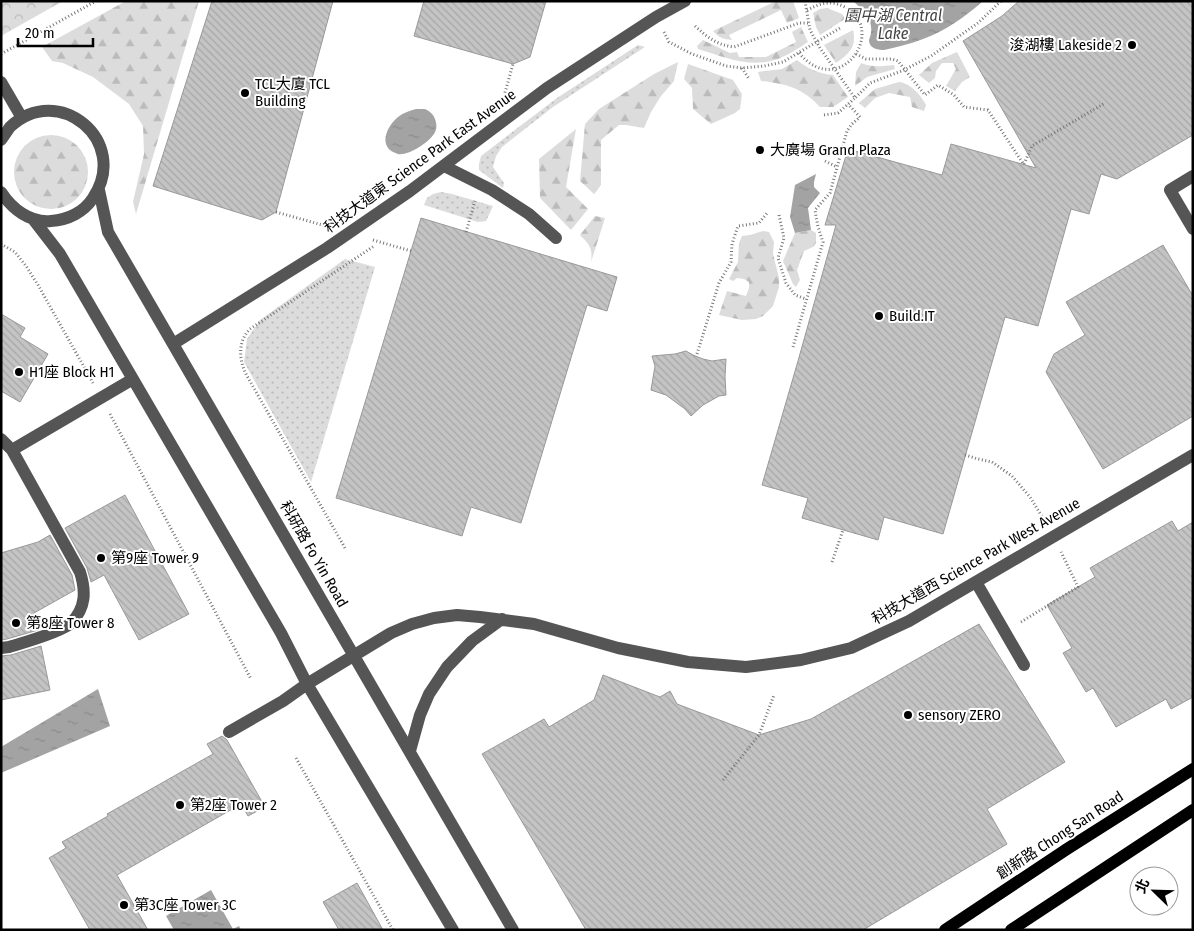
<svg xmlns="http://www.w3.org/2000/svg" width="1194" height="931" viewBox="0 0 1194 931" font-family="'Fira Sans Condensed','Noto Sans TC',sans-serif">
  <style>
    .grass { fill: url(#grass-dots) }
    .forest { fill: url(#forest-firs) }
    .park { fill: url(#park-crowns) }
    .water { fill: url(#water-ripples) }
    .building { fill: url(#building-back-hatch); stroke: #999 }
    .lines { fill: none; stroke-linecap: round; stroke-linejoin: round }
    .path { stroke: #777; stroke-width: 3; stroke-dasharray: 1 2.5; stroke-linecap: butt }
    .minor { stroke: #555; stroke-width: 12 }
    .major { stroke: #000; stroke-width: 12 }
    .poi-dot { fill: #000; stroke: #fff; stroke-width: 2 }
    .labels { text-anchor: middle; stroke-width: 4; stroke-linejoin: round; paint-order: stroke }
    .poi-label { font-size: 15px; fill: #000; stroke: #fff; text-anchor: start }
    .street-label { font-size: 15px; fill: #000; stroke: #fff }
    .water-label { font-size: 16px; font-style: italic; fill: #444; stroke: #fff }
  </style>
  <defs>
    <pattern id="grass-dots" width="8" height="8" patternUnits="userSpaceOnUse" patternTransform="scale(1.25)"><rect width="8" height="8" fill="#dcdcdc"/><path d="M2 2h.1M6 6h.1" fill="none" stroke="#bbb" stroke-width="1.8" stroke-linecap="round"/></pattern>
    <pattern id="forest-firs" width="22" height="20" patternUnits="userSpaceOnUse" patternTransform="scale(1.25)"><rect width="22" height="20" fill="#dcdcdc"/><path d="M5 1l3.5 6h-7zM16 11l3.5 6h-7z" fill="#bbb"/></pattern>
    <pattern id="park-crowns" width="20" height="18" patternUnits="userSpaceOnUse" patternTransform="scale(1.25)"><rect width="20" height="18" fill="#dcdcdc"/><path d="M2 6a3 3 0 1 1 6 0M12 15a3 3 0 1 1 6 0" fill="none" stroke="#bbb"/></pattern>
    <pattern id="water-ripples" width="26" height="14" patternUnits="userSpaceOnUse" patternTransform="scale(1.25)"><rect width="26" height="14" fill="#a3a3a3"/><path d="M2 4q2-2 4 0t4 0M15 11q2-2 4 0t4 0" fill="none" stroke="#8b8b8b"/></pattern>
    <pattern id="building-back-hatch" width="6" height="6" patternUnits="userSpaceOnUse" patternTransform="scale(1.25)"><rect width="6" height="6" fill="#c4c4c4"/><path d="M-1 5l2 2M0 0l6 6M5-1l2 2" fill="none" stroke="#a7a7a7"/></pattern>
  </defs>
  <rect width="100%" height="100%" fill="#fff"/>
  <path class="grass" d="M638 45 645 47 553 107 502 147 496 156 493 167 504 183 503 188 479 170V164L481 156 494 146 557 98Z
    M441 192 452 194 493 206 486 221 478 222 424 205 427 198 433 194Z
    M345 259 375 267 311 482 244 362 247 339 260 320Z"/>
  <path class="forest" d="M126 1H199L136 214 133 202 144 154 143 126 129 104 93 77 63 63 52 61 42 47Z
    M776 1H793L799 18 787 23 781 10 729 35 732 40C723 39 719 38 713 31Z
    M827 8 842 14 845 19 820 35 816 27 813 13 820 9Z
    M801 27 808 42C799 48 788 55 778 59 751 69 724 57 698 49L697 46 703 40 730 53 737 52 739 57H766L796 42 792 32Z
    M853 30C857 48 849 53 836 63L824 45Z
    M957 52 970 77 962 82 955 91 946 86 956 69 953 63H942L936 71 935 78 929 83 919 75 932 63Z
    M797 60C808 69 820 74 833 75L848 97 833 107H820C802 88 787 84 761 81L758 72 782 69Z
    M678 62 674 81 661 96 651 112 644 128 626 125H619L601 140V185L594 194 580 181 585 124 599 109 654 74Z
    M861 63C872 68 883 66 894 65L895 69 867 77 855 86 856 72Z
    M688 64 733 80 742 94 740 109 735 113 711 124 693 109 692 88 684 79Z
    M899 82C910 83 921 95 926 105L924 111 912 107 910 97 889 93 875 98 865 108 859 103 875 89Z
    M576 129 566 187 588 209 571 230 540 198 539 159Z
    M14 172a37 37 0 1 1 74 0a37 37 0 1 1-74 0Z
    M595 216 605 218 591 262C593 248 589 244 580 235Z
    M811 230 816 233V243L813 247 804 251 797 270 800 280 796 287 793 284 783 261 795 233Z
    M763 231 769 232 774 242 773 254 779 278V287L773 306 763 316 756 319 742 320 719 315 727 291 746 296 749 288V282L744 279 737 278 733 281 729 279 738 262 739 243 742 236 750 235Z"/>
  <path class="park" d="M1 1H63L1 36Z"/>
  <path class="water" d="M853 1H983C965 17 945 31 923 39 910 44 897 47 884 50 877 50 869 48 869 40 870 37 871 34 871 32 872 27 870 20 867 16 864 10 858 6 853 1Z
    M416 109C418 109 421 109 424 109 434 111 440 125 434 134 428 143 408 156 398 154 377 148 386 127 398 117 403 113 409 111 416 109Z
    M816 174 814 182V187L820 193 808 208 811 230 795 233 790 217 795 185Z
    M98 689 110 726 1 773V747Z
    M211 890 233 929 239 926 241 930H174L166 916Z"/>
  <path class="building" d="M212 1H333L276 212 262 220 153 186Z
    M424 1H546L530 57 513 64 414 36Z
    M1019 1H1193V135L1117 179 1101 174 1089 214 1071 209 1038 326 1005 317 943 534 884 517 878 540 802 518 808 498 762 485 798 361 836 225H825L848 149 942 175 951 144 1036 168 963 41 1002 16Z
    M421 218 617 277 607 311 587 305 521 523 471 507 462 536 336 498Z
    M1163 245 1193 296V416L1103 469 1046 372 1054 354 1085 335 1066 302Z
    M1 314 25 328 20 337 48 354 20 402 1 391Z
    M686 351 693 355 703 359 712 361 726 359 725 377 726 395 719 396 703 405 691 416 685 409 666 395 651 390 655 366 652 356 675 354Z
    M125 495 189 614 139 640 104 575 91 582 87 568 65 528Z
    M1172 521 1178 531 1193 522V697L1171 709 1166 699 1116 727 1093 688 1086 692 1063 653 1072 648 1047 605 1095 577 1090 568Z
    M50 535 72 575 75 590 34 613 38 630 7 639 1 640V553L38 542Z
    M979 624 1065 762 987 809 1007 844 863 930H586L482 754 544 719 549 727 594 700 603 675 660 697 670 691 677 704 759 735 811 719Z
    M41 646 50 690 1 700V656L11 655Z
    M222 736 227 740 265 807 248 816 241 804 117 875 148 930H90L49 858 66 848 62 842 108 816 107 814 213 754 207 744Z
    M357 883 383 930H339L323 902Z"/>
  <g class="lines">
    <path class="path" d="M805 1 810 30 820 48 855 98 870 83 904 70 931 56 978 23 1001 1
      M695 26C707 37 717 45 734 47L799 23H808
      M664 32 669 42 692 54 726 66 742 68 764 66 783 62 840 28
      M799 53C840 102 890 28 843 6 829 0 818 4 806 11
      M1 54 96 1
      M856 54 866 59H892L898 61 925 95 938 85 954 95 964 107 988 110 1024 165
      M742 68 749 79
      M504 96 513 64
      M824 115 838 113 855 98
      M825 161 837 167
      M1024 164 1032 146 1105 103
      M276 212 326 226
      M779 215 784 238 778 258 786 283 795 295 806 299
      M466 232 475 201
      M373 240 411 251
      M1 244 15 252 26 266 38 285 93 383
      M793 347 823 242 818 227 815 210 830 193 847 131 852 124 860 117 848 104
      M697 354 719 283 731 262 732 244 738 226 759 223 768 212
      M110 414 251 679
      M965 455 978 459 992 462 1012 476 1030 497 1044 520
      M345 548 247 376C239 361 237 342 250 329L374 246
      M832 562 843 530
      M1021 622 1078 587 1061 552
      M296 758 393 930
      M723 780 759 735 774 695"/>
    <path class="minor" d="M1 82 22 118
      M1 140C4 136 7 131 10 127 58 81 131 141 93 198 84 212 68 220 51 221 30 223 12 209 1 192
      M444 166 492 190 529 214 556 238
      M1193 176 1170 190 1193 229
      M99 190 108 232 513 930
      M33 219 60 254 281 633 307 684 453 930
      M173 344 327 248 410 191 547 88 656 17 685 1
      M1 439 12 450 80 572C86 591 86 608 71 623 62 632 22 643 9 647L1 648
      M12 450 133 379
      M976 582 1024 665
      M229 732 283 701 307 684 391 633 412 624 434 618 457 615 480 617 534 624 618 648 688 662 746 667 801 660 851 648 909 621 1193 455
      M410 751 420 715 429 694 447 667 472 641 502 619"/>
    <path class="major" d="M945 930 1067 849 1193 769
      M1011 930 1193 810"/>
  </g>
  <g class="poi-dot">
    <circle cx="1132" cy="45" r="5"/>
    <circle cx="245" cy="93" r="5"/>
    <circle cx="760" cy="150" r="5"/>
    <circle cx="879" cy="316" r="5"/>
    <circle cx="19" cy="372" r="5"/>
    <circle cx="101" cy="558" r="5"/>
    <circle cx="16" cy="623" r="5"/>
    <circle cx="908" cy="715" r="5"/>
    <circle cx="180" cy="805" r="5"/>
    <circle cx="124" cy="905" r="5"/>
  </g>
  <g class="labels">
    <g class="poi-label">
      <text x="1122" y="50" text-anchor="end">浚湖樓 Lakeside 2</text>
      <text x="255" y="89">TCL大廈 TCL<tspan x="255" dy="17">Building</tspan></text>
      <text x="770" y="155">大廣場 Grand Plaza</text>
      <text x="889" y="321">Build.IT</text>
      <text x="29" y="377">H1座 Block H1</text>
      <text x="111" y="563">第9座 Tower 9</text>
      <text x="26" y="628">第8座 Tower 8</text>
      <text x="918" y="720">sensory ZERO</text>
      <text x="190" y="810">第2座 Tower 2</text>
      <text x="134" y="910">第3C座 Tower 3C</text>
    </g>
    <g class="street-label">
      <text transform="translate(420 161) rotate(-36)" y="5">科技大道東 Science Park East Avenue</text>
      <text transform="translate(314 554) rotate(60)" y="5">科研路 Fo Yin Road</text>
      <text transform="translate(976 561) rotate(-30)" y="5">科技大道西 Science Park West Avenue</text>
      <text transform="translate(1060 835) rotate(-33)" y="5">創新路 Chong San Road</text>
    </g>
    <g class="water-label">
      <text x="893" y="21">園中湖 Central<tspan x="893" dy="18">Lake</tspan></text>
    </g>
  </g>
  <rect width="1194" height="931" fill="none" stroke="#000000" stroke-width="5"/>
  <g transform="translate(1154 891) rotate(293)"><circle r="24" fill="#ffffff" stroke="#999999"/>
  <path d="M0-4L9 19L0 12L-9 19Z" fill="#000000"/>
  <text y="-8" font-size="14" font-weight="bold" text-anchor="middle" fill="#000000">北</text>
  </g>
  <path d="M18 38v8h75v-8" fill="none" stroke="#000000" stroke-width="2.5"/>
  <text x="25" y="38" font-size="15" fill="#000000" stroke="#ffffff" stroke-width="4" paint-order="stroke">20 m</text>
</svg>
